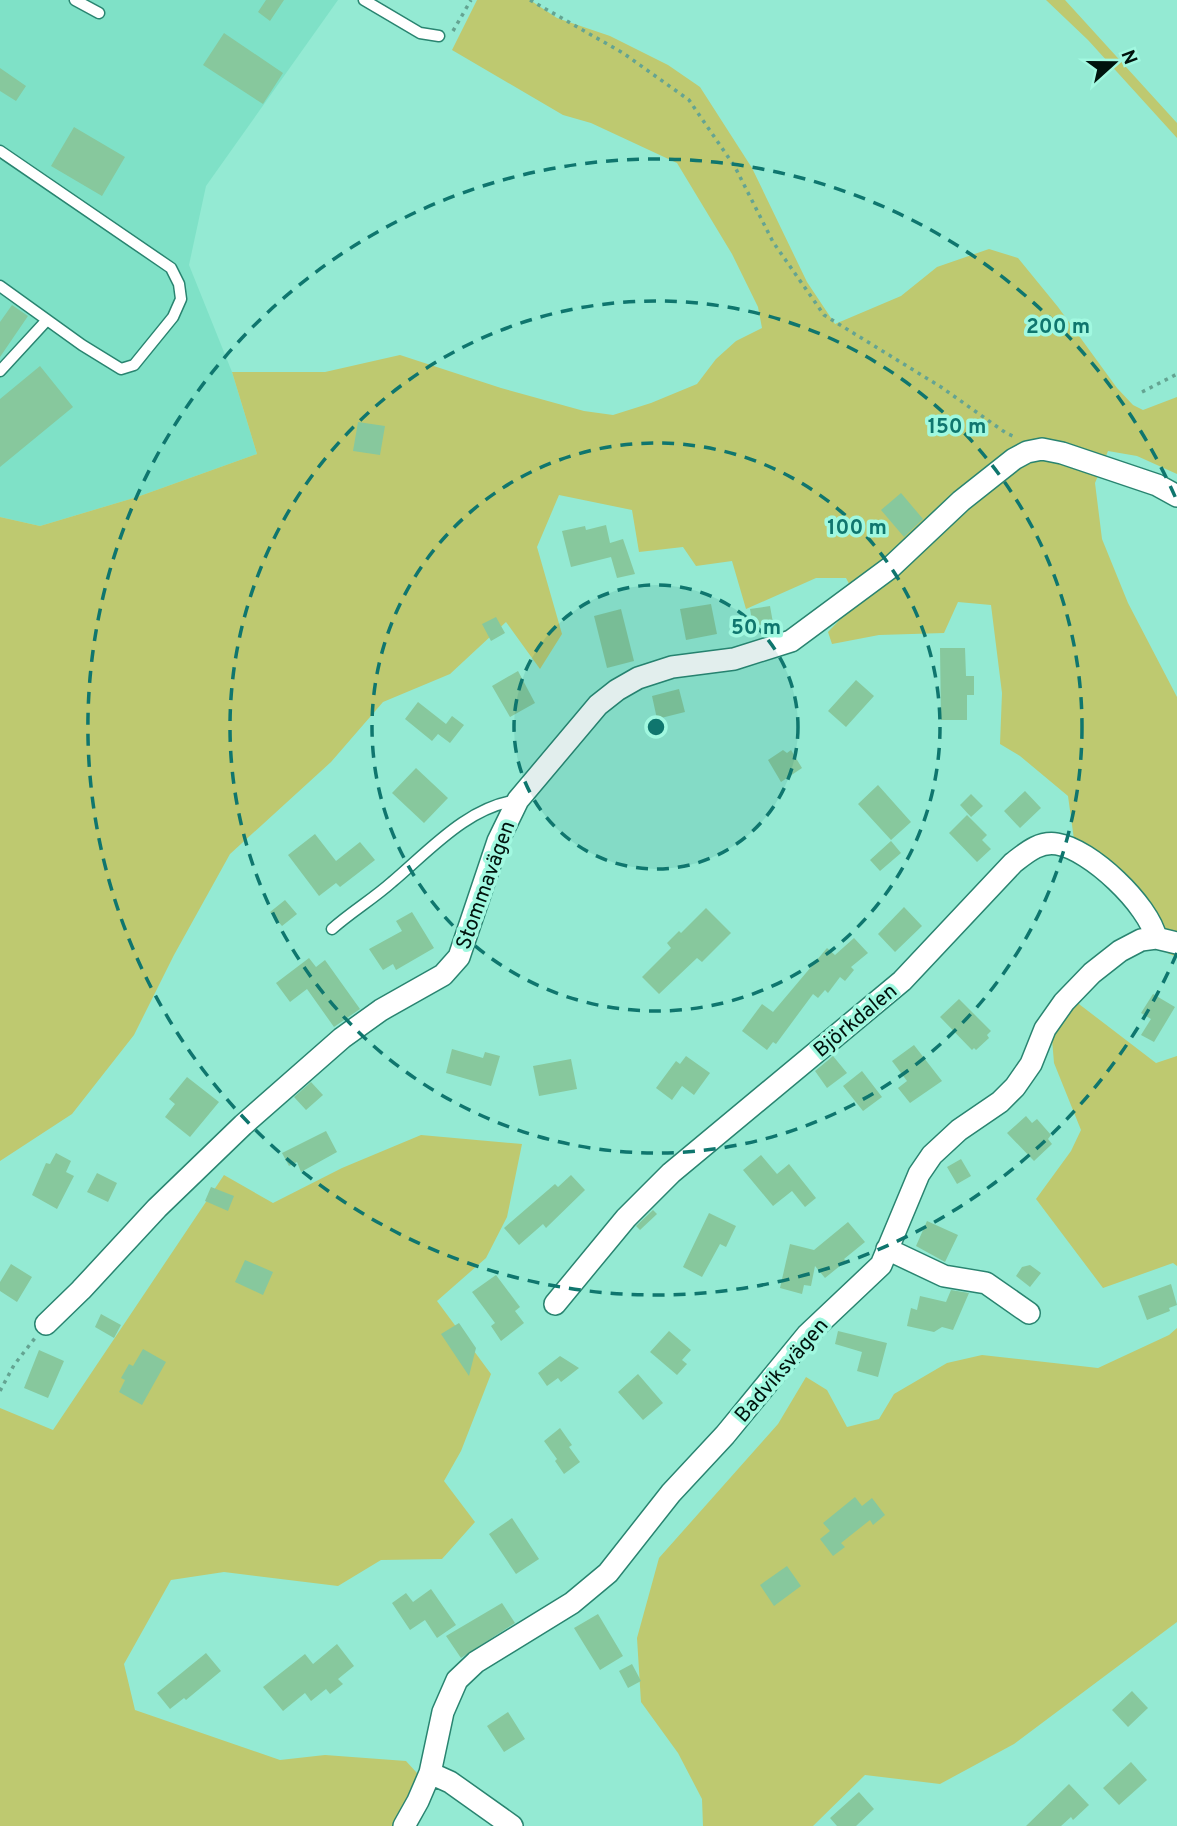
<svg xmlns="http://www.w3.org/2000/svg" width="1177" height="1826" viewBox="0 0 1177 1826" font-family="Overpass,sans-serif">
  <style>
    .built { fill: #7fe1c7 }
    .green { fill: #bec970 }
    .building { fill: #87c89d }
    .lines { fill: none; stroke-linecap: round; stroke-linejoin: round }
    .lane-casing { stroke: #298470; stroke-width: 13 }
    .street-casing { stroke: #298470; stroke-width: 24 }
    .path { stroke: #64a492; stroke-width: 3.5; stroke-dasharray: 3.5 5; stroke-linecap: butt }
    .lane { stroke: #fff; stroke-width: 10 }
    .street { stroke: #fff; stroke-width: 21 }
    .ring { fill: none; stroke: #0f766e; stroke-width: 3.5; stroke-dasharray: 12 9 }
    .labels { text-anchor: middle; stroke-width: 7; stroke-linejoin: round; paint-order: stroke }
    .street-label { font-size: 21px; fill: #00130d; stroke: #a1f8e0 }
    .centre { fill: #0f766e; stroke: #a1f8e0; stroke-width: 3.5 }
    .ring-label { font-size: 21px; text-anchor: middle; font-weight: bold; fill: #0f766e; stroke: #a1f8e0; stroke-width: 7; stroke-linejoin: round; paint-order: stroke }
  </style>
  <rect width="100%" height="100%" fill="#94ead3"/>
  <path class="built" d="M0 0H338L206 186 189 265 232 372 257 454 137 497 40 526 0 517Z"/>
  <path class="green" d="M477 0H530L557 18 610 36 668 65 700 87 752 168 807 282 835 324 901 296 937 267 989 249 1018 258 1058 307 1117 388 1133 405 1143 410 1177 397V474L1137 456 1108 451 1095 483 1102 539 1128 603 1177 697V957L1167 953 1122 899 1077 861 1068 796 1020 756 1000 744 1002 693 991 605 958 602 944 633 879 635 832 644 828 632 858 601 846 578H816L746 609 732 561 696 566 683 547 639 552 632 510 559 495 537 547 562 634 540 669 506 622 450 674 383 702 331 762 230 854 174 955 134 1035 72 1114 0 1161V517L40 526 137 497 257 454 232 372H325L400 355 501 388 584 411 613 415 651 403 697 384 716 359 736 341 762 328 758 307 732 254 677 163 591 123 563 115 452 50Z
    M1046 0H1065L1177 123V138L1088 40Z
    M1075 1001 1156 1063 1177 1056V1266L1173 1263 1103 1288 1036 1199 1071 1151 1081 1130 1054 1063 1052 1039Z
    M421 1135 522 1144 507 1217 486 1258 437 1301 491 1374 461 1451 444 1481 475 1522 442 1559 381 1560 338 1586 224 1572 171 1580 124 1664 135 1710 280 1760 325 1755 406 1761 428 1785 417 1826H0V1408L53 1430 224 1175 273 1203 342 1168Z
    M1177 1328V1622L1014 1744 940 1784 865 1775 813 1826H703L702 1799 678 1753 641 1702 637 1638 659 1558 778 1424 806 1377 827 1390 847 1427 879 1419 894 1394 947 1363 982 1355 1098 1368 1169 1335Z"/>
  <path class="building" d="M266 0H284L270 21 258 12Z
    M224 33 283 73 263 104 203 65Z
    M0 68 26 86 16 101 0 91Z
    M74 127 125 157 102 196 51 166Z
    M12 305 28 316 0 357V322Z
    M40 366 73 407 0 467V399Z
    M358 422 385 426 380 455 353 451Z
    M901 493 923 519 904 537 881 510Z
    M606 525 610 543 623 539 635 574 617 578 611 557 571 567 562 531 585 526 586 530Z
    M711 604 717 634 686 640 680 609Z
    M770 606 773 623 753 626 750 609Z
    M621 609 634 661 607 668 594 616Z
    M496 617 505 633 491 641 482 624Z
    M940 648H965L966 676H974V695H967V720H941Z
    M518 671 535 703 510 717 492 686Z
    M856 680 874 696 846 727 828 711Z
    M679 689 685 712 657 719 652 696Z
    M418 702 446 724 452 716 464 725 450 743 438 734 432 741 405 719Z
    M783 750 787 753 791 750 802 768 781 782 768 760Z
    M416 768 448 798 424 823 392 793Z
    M878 785 911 822 891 840 858 804Z
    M1025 791 1041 808 1020 828 1004 811Z
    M971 794 983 806 971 817 960 805Z
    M967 815 987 835 982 840 991 849 977 862 949 833Z
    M315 834 336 861 360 842 375 860 340 887 336 883 319 896 288 855Z
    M891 841 901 853 880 871 870 860Z
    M285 900 297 914 282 926 270 912Z
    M904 907 922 926 895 952 878 934Z
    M706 908 731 933 702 962 697 958 659 994 642 977 671 948 667 943 679 931 681 933Z
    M412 912 434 948 396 970 393 964 383 970 369 949 402 931 396 921Z
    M854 938 868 953 851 967 854 970 845 981 840 977 828 993 825 990 818 998 813 994 776 1044 773 1042 767 1050 742 1031 762 1004 773 1012 827 948 835 955Z
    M309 958 316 967 325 960 360 1009 334 1027 307 989 290 1002 276 983Z
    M1153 994 1175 1007 1154 1042 1141 1035 1151 1019 1141 1013Z
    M959 999 991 1031 987 1035 989 1038 976 1050 974 1048 972 1050 940 1017Z
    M914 1045 942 1081 910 1103 898 1088 907 1081 892 1061Z
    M452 1049 483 1058 485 1052 500 1056 491 1086 446 1073Z
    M686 1056 710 1073 694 1095 682 1086 672 1100 656 1088 676 1061 680 1064Z
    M833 1056 847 1073 827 1088 815 1071Z
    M571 1059 577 1089 539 1096 533 1066Z
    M862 1071 882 1097 863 1111 843 1086Z
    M187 1077 219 1102 190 1137 165 1117 175 1104 169 1099Z
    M311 1082 323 1095 306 1110 294 1097Z
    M1026 1116 1032 1123 1037 1119 1051 1135 1048 1139 1052 1144 1034 1161 1007 1133Z
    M326 1131 337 1152 301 1172 297 1162 289 1166 282 1153Z
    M56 1153 71 1161 66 1172 74 1176 57 1209 32 1195 46 1163 50 1164Z
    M761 1155 777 1174 789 1164 816 1198 805 1207 792 1191 773 1206 743 1170Z
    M961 1159 971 1176 957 1184 947 1167Z
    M97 1173 117 1183 108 1202 87 1192Z
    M571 1175 585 1190 546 1228 543 1224 519 1245 504 1228 555 1184 558 1187Z
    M211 1187 234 1196 228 1211 205 1201Z
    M653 1210 657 1214 640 1230 636 1226Z
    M709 1213 736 1226 726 1247 720 1244 702 1277 683 1267Z
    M927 1221 958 1235 945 1262 916 1246Z
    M848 1222 865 1242 844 1259 846 1261 825 1278 815 1266 811 1286 804 1285 802 1294 780 1288 790 1244 814 1250Z
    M245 1260 273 1272 263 1295 235 1282Z
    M11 1264 32 1277 17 1302 0 1291V1282Z
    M1030 1265 1041 1273 1030 1287 1016 1276 1022 1267Z
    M496 1275 520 1307 515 1311 524 1323 501 1341 491 1326 495 1323 472 1292Z
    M1171 1284 1177 1305 1169 1308 1170 1311 1147 1320 1138 1296Z
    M951 1290 969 1293 953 1330 942 1327 934 1332 907 1326 911 1308 917 1310 920 1296 946 1302Z
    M101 1314 121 1325 114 1338 95 1327Z
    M459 1323 476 1348 469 1376 441 1334Z
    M669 1331 691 1350 682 1360 687 1364 677 1375 650 1352Z
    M838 1331 887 1343 878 1377 857 1371 862 1352 835 1344Z
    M143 1349 166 1362 142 1405 119 1392 125 1380 121 1378 129 1364 133 1366Z
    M39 1350 64 1361 48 1398 24 1388Z
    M560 1356 579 1368 561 1382 558 1378 547 1386 538 1373Z
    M638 1374 663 1403 643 1420 618 1392Z
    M560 1428 572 1445 569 1447 580 1462 564 1474 555 1461 557 1459 544 1441Z
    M855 1497 862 1506 872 1498 885 1515 873 1525 870 1520 841 1543 845 1547 833 1556 820 1539 830 1531 823 1523Z
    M512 1518 539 1559 516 1574 489 1534Z
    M787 1566 801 1586 774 1606 760 1585Z
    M431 1589 456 1625 437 1638 425 1620 410 1630 392 1603 406 1593 413 1602Z
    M502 1603 515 1623 461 1658 446 1636Z
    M598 1614 623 1656 600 1670 574 1628Z
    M337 1644 354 1666 338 1679 343 1684 330 1694 326 1689 311 1701 305 1693 283 1711 263 1687 305 1654 313 1664Z
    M206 1653 221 1671 186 1700 184 1698 170 1709 157 1693Z
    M632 1664 641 1681 628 1688 619 1671Z
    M1132 1691 1148 1708 1128 1727 1112 1710Z
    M508 1712 525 1739 504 1752 487 1726Z
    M1131 1762 1147 1780 1119 1805 1103 1788Z
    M1069 1784 1089 1805 1073 1820 1071 1817 1061 1826H1026Z
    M859 1792 874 1809 856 1826H837L830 1818Z"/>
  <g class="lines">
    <defs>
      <path id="lane" d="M75 0 99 13
        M364 0 420 33 439 36
        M0 151 171 268 179 284 181 299 173 317 134 365 121 369 82 345 0 286
        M0 371 47 320
        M332 929C351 912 373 899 392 882 430 850 467 807 518 800"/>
      <path id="street" d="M887 1249 944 1276 986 1283 1029 1313
        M555 1304 626 1218 671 1173 902 981 1013 863C1026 853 1039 841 1057 844 1090 849 1149 905 1156 938
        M46 1324 81 1290 157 1208 243 1125 342 1038 381 1010 443 975 459 957 498 841 518 800 598 705 617 690 638 678 672 667 734 659 791 641 891 567 961 501 1014 459 1027 452 1042 449 1062 453 1157 485 1177 496
        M430 1773 450 1782 512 1826
        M404 1826 418 1801 430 1773 443 1712 457 1680 476 1662 572 1603 608 1573 671 1493 725 1435 807 1335 881 1265 919 1174 932 1155 959 1130 1000 1102 1015 1087 1031 1064 1045 1029 1064 1002 1092 973 1120 951 1141 940 1156 938 1177 943"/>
    </defs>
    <use href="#lane" class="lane-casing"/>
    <use href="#street" class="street-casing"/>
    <path class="path" d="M530 0 623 53 689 100 735 167 773 242 824 315 941 387 1006 433 1015 437
      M453 31 471 0
      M1142 392 1177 374
      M0 1391 14 1365 35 1338"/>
    <use href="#lane" class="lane"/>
    <use href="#street" class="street"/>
  </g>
  <circle cx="656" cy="727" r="142" fill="#0f766e" fill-opacity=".12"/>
  <g class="ring">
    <circle cx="656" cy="727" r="142"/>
    <circle cx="656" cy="727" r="284"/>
    <circle cx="656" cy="727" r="426"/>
    <path d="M1177 953A568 568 0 1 1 1177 501"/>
  </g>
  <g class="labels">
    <g class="street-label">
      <text transform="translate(485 885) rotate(-70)" y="7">Stommavägen</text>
      <text transform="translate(855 1020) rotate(-40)" y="7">Björkdalen</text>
      <text transform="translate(781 1370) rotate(-49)" y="7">Badviksvägen</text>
    </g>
  </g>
  <circle cx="656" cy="727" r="10" class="centre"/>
  <g class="ring-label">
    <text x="1058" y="333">200 m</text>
    <text x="957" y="433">150 m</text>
    <text x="857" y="534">100 m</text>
    <text x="756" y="634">50 m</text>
  </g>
  <g transform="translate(1114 63) rotate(69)" stroke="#a1f8e0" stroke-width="5" paint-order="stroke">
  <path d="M0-5L12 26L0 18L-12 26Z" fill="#00130d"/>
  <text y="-10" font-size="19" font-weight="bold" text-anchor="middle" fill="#00130d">N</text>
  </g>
</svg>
